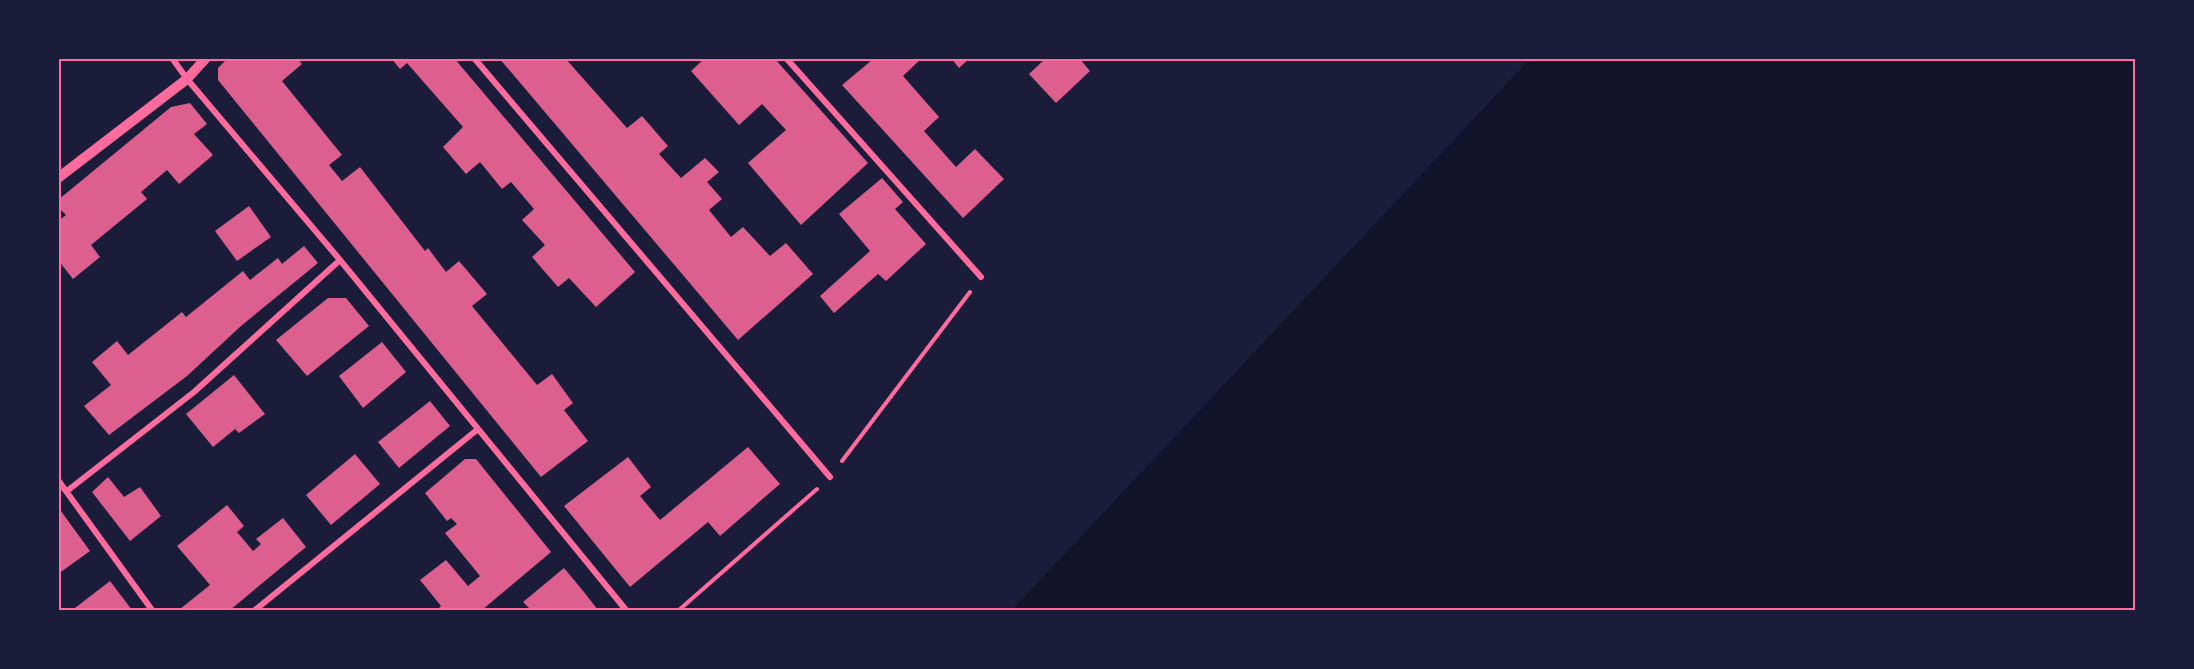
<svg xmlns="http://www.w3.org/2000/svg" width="2194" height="669" viewBox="0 0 2194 669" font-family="'Work Sans',sans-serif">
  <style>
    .water { fill: #12122b }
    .building { fill: #dd5f8e }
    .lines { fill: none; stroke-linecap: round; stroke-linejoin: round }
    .path { stroke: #ff6b9d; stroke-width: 4 }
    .minor { stroke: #ff6b9d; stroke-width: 6 }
    .tertiary { stroke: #ff6b9d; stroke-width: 10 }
    .neatline { fill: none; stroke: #ff6b9d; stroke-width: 2 }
  </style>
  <rect width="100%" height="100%" fill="#1b1b3a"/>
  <path class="water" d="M1530 59H2135V610H1012Z"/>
  <path class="building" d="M228 58H297L302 64 282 81 342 155 329 165 342 181 360 167 425 251 428 248 446 272 459 261 487 294 472 306 537 385 552 374 573 403 564 410 588 441 541 477 218 80V68Z
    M391 58H454L635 272 596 307 569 278 558 287 532 257 545 245 522 220 534 209 511 182 502 189 480 162 466 174 443 147 463 127 407 63 400 69Z
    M499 58H565L627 128 642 116 668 146 659 154 681 178 705 158 719 172 707 182 722 199 709 210 731 237 743 227 770 256 786 243 813 274 738 340Z
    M705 58H774L868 163 801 225 748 163 786 130 762 104 739 125 691 71Z
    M870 58H922L903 76 939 117 924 131 956 167 975 149 1004 179 963 218 842 85 872 60Z
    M951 58H970L959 68Z
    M1046 58H1079L1090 71 1056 103 1029 74Z
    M190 103 207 124 194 134 213 155 179 184 167 170 141 192 147 199 91 245 100 257 73 279 58 260V221L66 215 58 207V200L171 107Z
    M882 178 903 202 895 209 926 244 886 281 878 274 834 313 820 296 870 251 839 214Z
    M249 206 271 237 237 261 215 231Z
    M304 246 318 263 241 326 187 376 109 435 84 406 111 385 92 362 117 341 128 355 182 312 186 317 243 271 250 280 278 258 282 264Z
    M328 298H346L369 326 307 376 276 340Z
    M382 342 406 372 363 408 339 376Z
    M234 375 265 414 239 433 235 429 213 447 186 414Z
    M430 401 450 426 399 468 378 442Z
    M748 447 780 484 720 536 708 522 630 587 564 506 628 457 651 487 640 496 660 520Z
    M355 454 380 484 331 525 306 495Z
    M465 459H476L551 552 482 610H439L438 609 441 606 420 580 446 560 468 586 480 576 445 533 457 524 451 518 447 521 425 493Z
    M108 477 124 497 140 487 161 516 130 541 92 492Z
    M227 505 244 526 237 532 253 551 261 544 256 539 283 518 306 547 230 610H182L180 609 210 585 177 546Z
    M58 507 90 551 58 574Z
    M564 568 584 592 598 610H531L523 602Z
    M110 581 132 610H76L75 608Z"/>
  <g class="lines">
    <path class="path" d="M842 461 970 292
      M679 610 817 489"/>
    <path class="minor" d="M172 58 187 79 340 260 626 610
      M474 58 830 477
      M786 58 981 277
      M58 480 152 610
      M67 491 194 392 340 260
      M255 610 478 429"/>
    <path class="tertiary" d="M58 178 187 79 206 58"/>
  </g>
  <rect width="2194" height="669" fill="none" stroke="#1b1b3a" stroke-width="120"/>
  <rect x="60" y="60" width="2074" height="549" class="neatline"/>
</svg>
